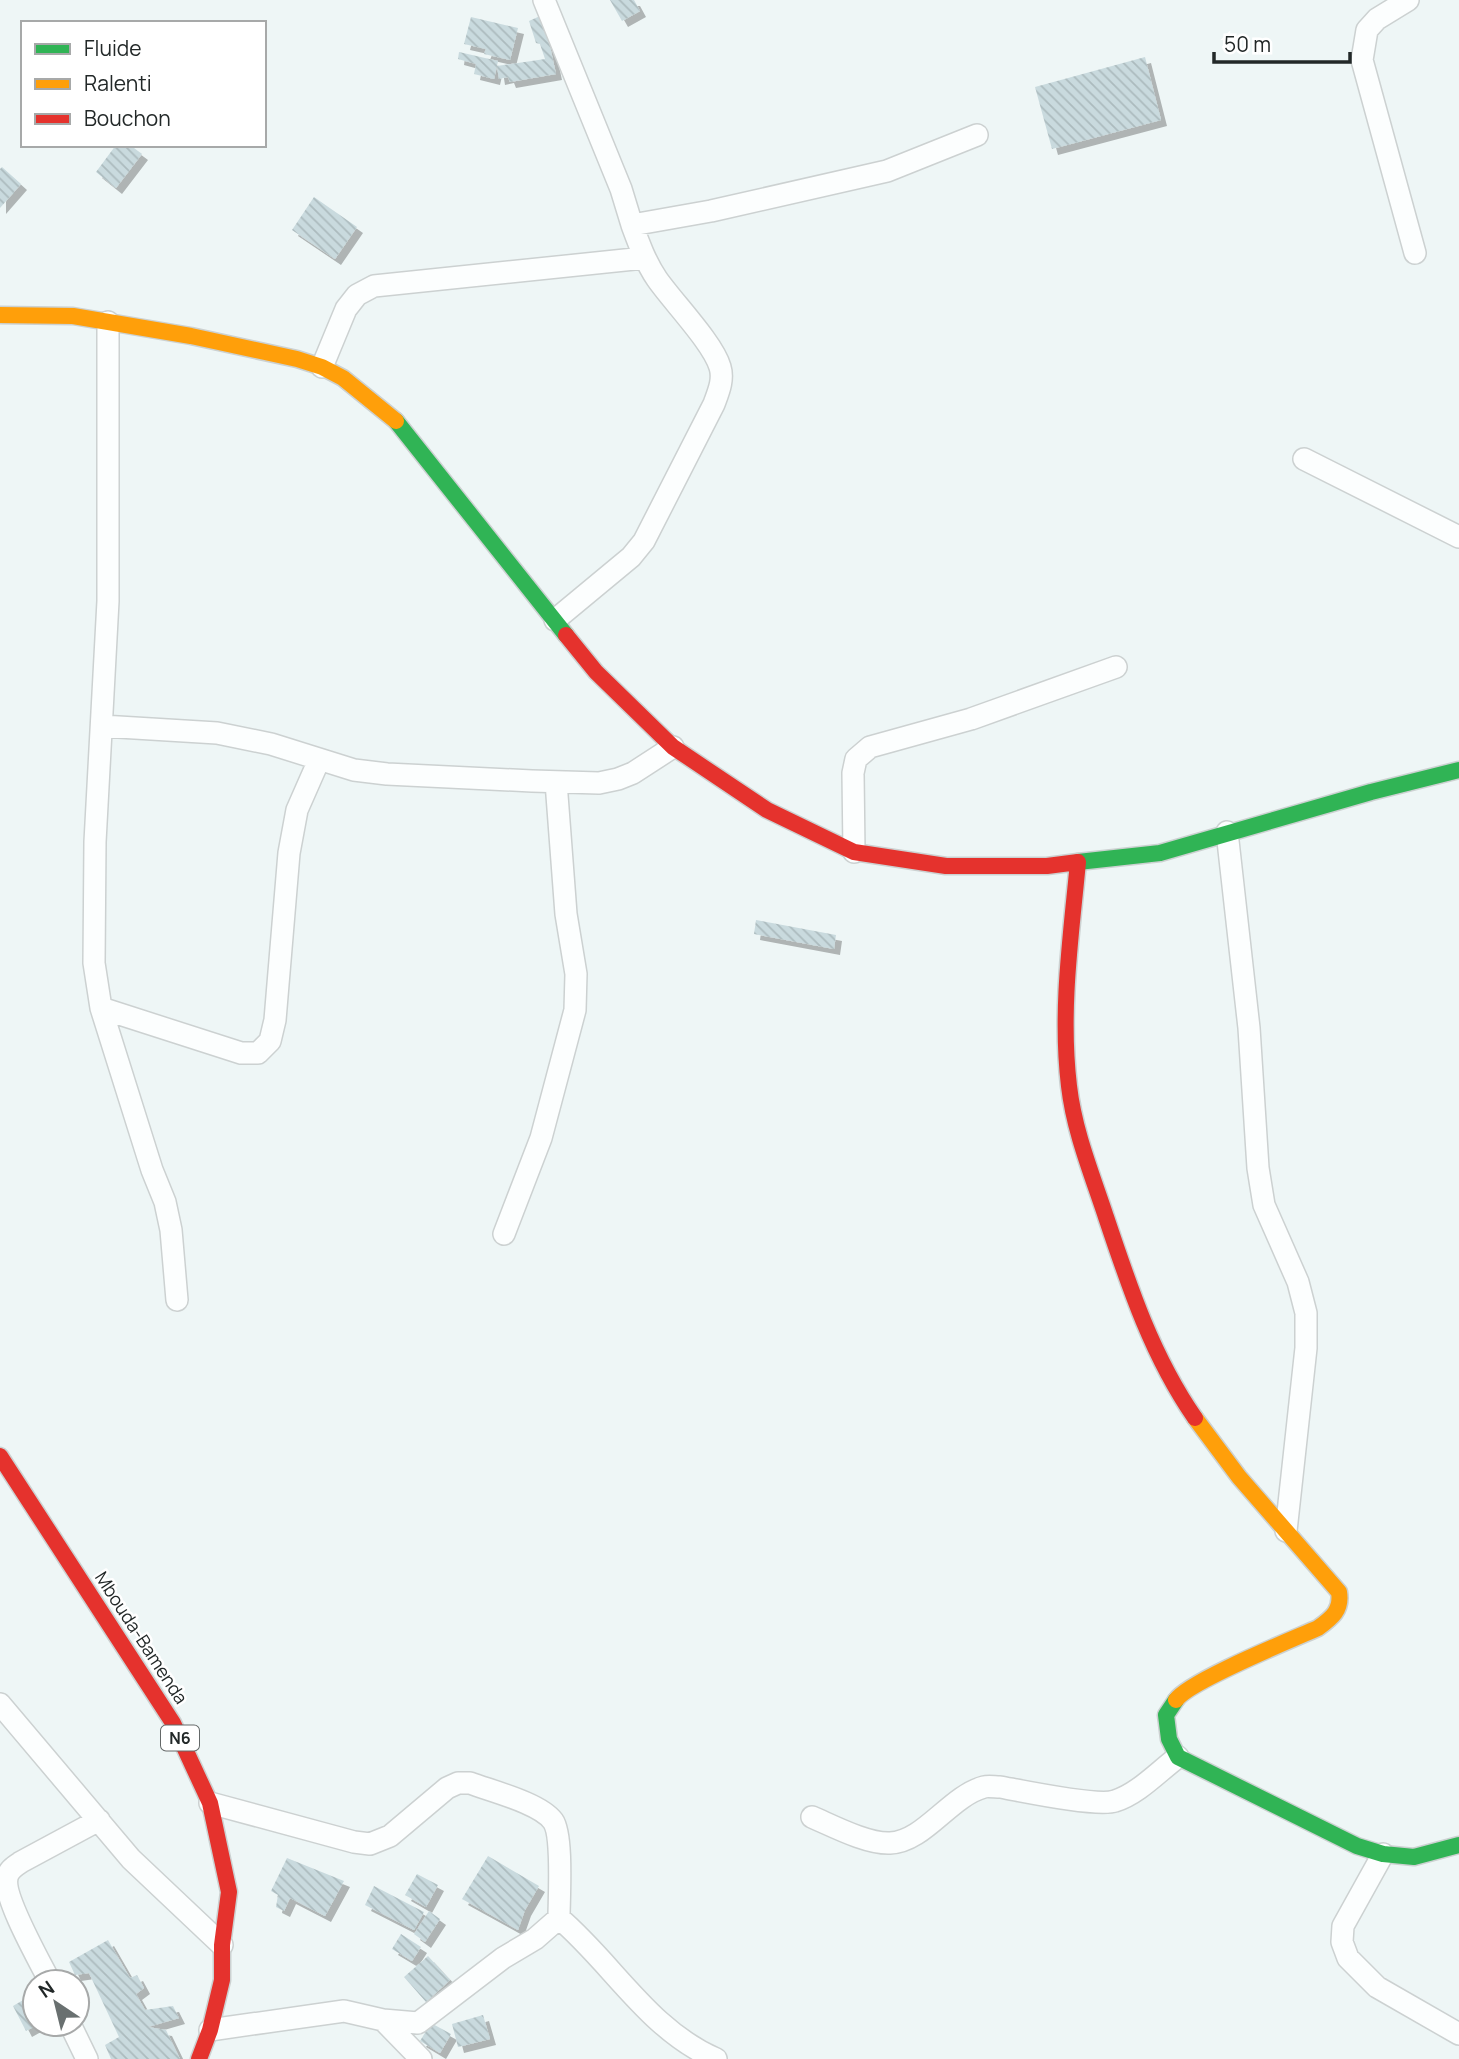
<svg xmlns="http://www.w3.org/2000/svg" width="1459" height="2059" viewBox="0 0 1459 2059" font-family="Manrope,sans-serif">
  <style>
    .building { fill: url(#building-back-hatch); filter: url(#shadow) }
    .lines { fill: none; stroke-linecap: round; stroke-linejoin: round }
    .street-casing { stroke: #ccd1d1; stroke-width: 24 }
    .fast-casing { stroke: #ccd1d1; stroke-width: 19 }
    .slow-casing { stroke: #ccd1d1; stroke-width: 19 }
    .jam-casing { stroke: #ccd1d1; stroke-width: 19 }
    .street { stroke: #fcfefe; stroke-width: 21 }
    .fast { stroke: #30b455; stroke-width: 16 }
    .slow { stroke: #ff9f0a; stroke-width: 16 }
    .jam { stroke: #e5322d; stroke-width: 16 }
    .labels { text-anchor: middle; stroke-width: 5; stroke-linejoin: round; paint-order: stroke }
    .shield { fill: #fff; stroke: #646868; stroke-width: 2 }
    .shield-label { font-size: 16px; font-weight: bold; fill: #222828 }
    .street-label { font-size: 18px; fill: #222828; stroke: #fff }
  </style>
  <defs>
    <pattern id="building-back-hatch" width="6" height="6" patternUnits="userSpaceOnUse" patternTransform="scale(1.75)"><rect width="6" height="6" fill="#c9dade"/><path d="M-1 5l2 2M0 0l6 6M5-1l2 2" fill="none" stroke="#acbbbe"/></pattern>
    <filter id="shadow"><feDropShadow dx="6" dy="6" stdDeviation="0" flood-color="#0004"/></filter>
  </defs>
  <rect width="100%" height="100%" fill="#eef6f6"/>
  <path class="building" d="M610 0H634L640 11 622 21Z
    M540 16 548 37 556 74 510 82 508 77 499 79 497 66 494 79 474 74 476 64 458 59 459 52 498 61 497 66 545 59 540 44 536 43 529 21Z
    M471 17 518 28 510 60 484 54 486 49 464 44Z
    M1145 57 1161 120 1052 149 1035 87Z
    M116 145H130L142 154 116 188 96 172Z
    M2 167 21 184 0 208V169Z
    M314 197 357 227 335 259 292 230Z
    M756 920 836 935 834 949 754 934Z
    M488 1856 539 1886 525 1910 518 1930 462 1899Z
    M287 1858 344 1881 325 1916 290 1898 284 1911 276 1907 278 1895 271 1891Z
    M417 1874 438 1885 426 1907 405 1895Z
    M374 1886 424 1912 414 1930 365 1905Z
    M429 1911 440 1919 425 1942 414 1934Z
    M401 1934 421 1947 412 1961 392 1949Z
    M108 1940 130 1978 137 1975 144 1988 136 1994 145 2010 173 2006 179 2018 148 2027 166 2030 180 2059H111L105 2045 119 2037 89 1973 75 1975 69 1962Z
    M428 1956 450 1980 426 2002 404 1977Z
    M35 1993V2026L26 2031 13 2006Z
    M483 2015 490 2039 458 2047 452 2024Z
    M431 2023 451 2034 440 2053 420 2041Z"/>
  <g class="lines">
    <defs>
      <path id="street" d="M544 0 621 189 632 225 711 211 887 171 977 135
        M1408 0 1377 19 1367 30 1362 60 1415 253
        M108 322V601L95 842 94 963 101 1008 152 1170 165 1202 171 1230 177 1300
        M322 367 346 309 357 295 374 286 644 258
        M1304 459 1459 537
        M555 620 631 557 644 541 714 404C718 393 724 380 720 367 713 343 673 302 657 279 646 263 639 244 632 225
        M102 726 217 733 271 744 354 770 387 774 532 781 599 783 618 779 633 773 673 747
        M1227 832 1249 1028 1258 1168 1264 1205 1298 1282 1306 1313V1348L1286 1531
        M854 852 853 773 856 759 870 747 971 719 1116 667
        M101 1008 241 1053H258L270 1041 275 1020 289 853 297 810 319 760
        M504 1234 541 1138 575 1010 576 974 566 914 556 782
        M0 1704 131 1859 222 1945
        M210 1803 354 1842 370 1844 390 1836 447 1788 458 1783H470C491 1791 540 1803 553 1821 563 1835 559 1898 559 1918
        M812 1817C833 1826 867 1844 890 1843 924 1842 950 1796 984 1787 988 1786 995 1787 1000 1787 1022 1791 1098 1807 1115 1801 1138 1794 1159 1771 1178 1757
        M1383 1854 1343 1926 1342 1942 1348 1958 1377 1987 1459 2034
        M50 1982C40 1962 3 1897 7 1878 8 1870 15 1866 21 1862L99 1820
        M383 2020 418 2023 503 1958 535 1939 559 1918C613 1964 649 2030 716 2059
        M70 2024 87 2059
        M210 2030 344 2011 383 2020 421 2059"/>
      <path id="fast" d="M396 421 566 635
        M1078 862 1160 853 1371 792 1459 770
        M1176 1700 1166 1715 1169 1739 1178 1757 1357 1846 1383 1854 1414 1857 1459 1845"/>
      <path id="slow" d="M0 315 73 316 191 336 297 359 322 367 343 378 396 421
        M1176 1700C1189 1681 1291 1640 1318 1628 1332 1618 1342 1610 1339 1592L1239 1477 1195 1418"/>
      <path id="jam" d="M566 635 596 672 673 747 767 810 854 852 946 866H1047L1078 862
        M1078 862C1071 936 1060 1011 1069 1086 1074 1130 1091 1172 1105 1214 1129 1286 1152 1356 1195 1418
        M0 1456 173 1723 210 1803 229 1892 222 1945V1980L210 2030 199 2059"/>
    </defs>
    <use href="#street" class="street-casing"/>
    <use href="#fast" class="fast-casing"/>
    <use href="#slow" class="slow-casing"/>
    <use href="#jam" class="jam-casing"/>
    <use href="#street" class="street"/>
    <use href="#fast" class="fast"/>
    <use href="#slow" class="slow"/>
    <use href="#jam" class="jam"/>
  </g>
  <g class="labels">
    <rect class="shield" x="161" y="1725.5" width="38" height="25" rx="5"/>
    <g class="shield-label">
      <text x="180" y="1744">N6</text>
    </g>
    <g class="street-label">
      <text transform="translate(141 1638) rotate(57)" y="6">Mbouda-Bamenda</text>
    </g>
  </g>
  <rect x="21" y="21" width="245" height="126" fill="#ffffff" stroke="#a7a9a9" stroke-width="2"/>
  <rect x="35" y="44" width="35" height="10" fill="#30b455" stroke="#a7a9a9" stroke-width="2"/>
  <text x="84" y="56" font-size="21" fill="#222828">Fluide</text>
  <rect x="35" y="79" width="35" height="10" fill="#ff9f0a" stroke="#a7a9a9" stroke-width="2"/>
  <text x="84" y="91" font-size="21" fill="#222828">Ralenti</text>
  <rect x="35" y="114" width="35" height="10" fill="#e5322d" stroke="#a7a9a9" stroke-width="2"/>
  <text x="84" y="126" font-size="21" fill="#222828">Bouchon</text>
  <g transform="translate(56 2003) rotate(325)"><circle r="33" fill="#ffffff" stroke="#a7a9a9" stroke-width="2"/>
  <path d="M0-5L12 26L0 18L-12 26Z" fill="#697070"/>
  <text y="-10" font-size="19" font-weight="bold" text-anchor="middle" fill="#222828">N</text>
  </g>
  <path d="M1214 52v10h136v-10" fill="none" stroke="#222828" stroke-width="3.5"/>
  <text x="1224" y="52" font-size="21" fill="#222828" stroke="#ffffff" stroke-width="5" paint-order="stroke">50 m</text>
</svg>
